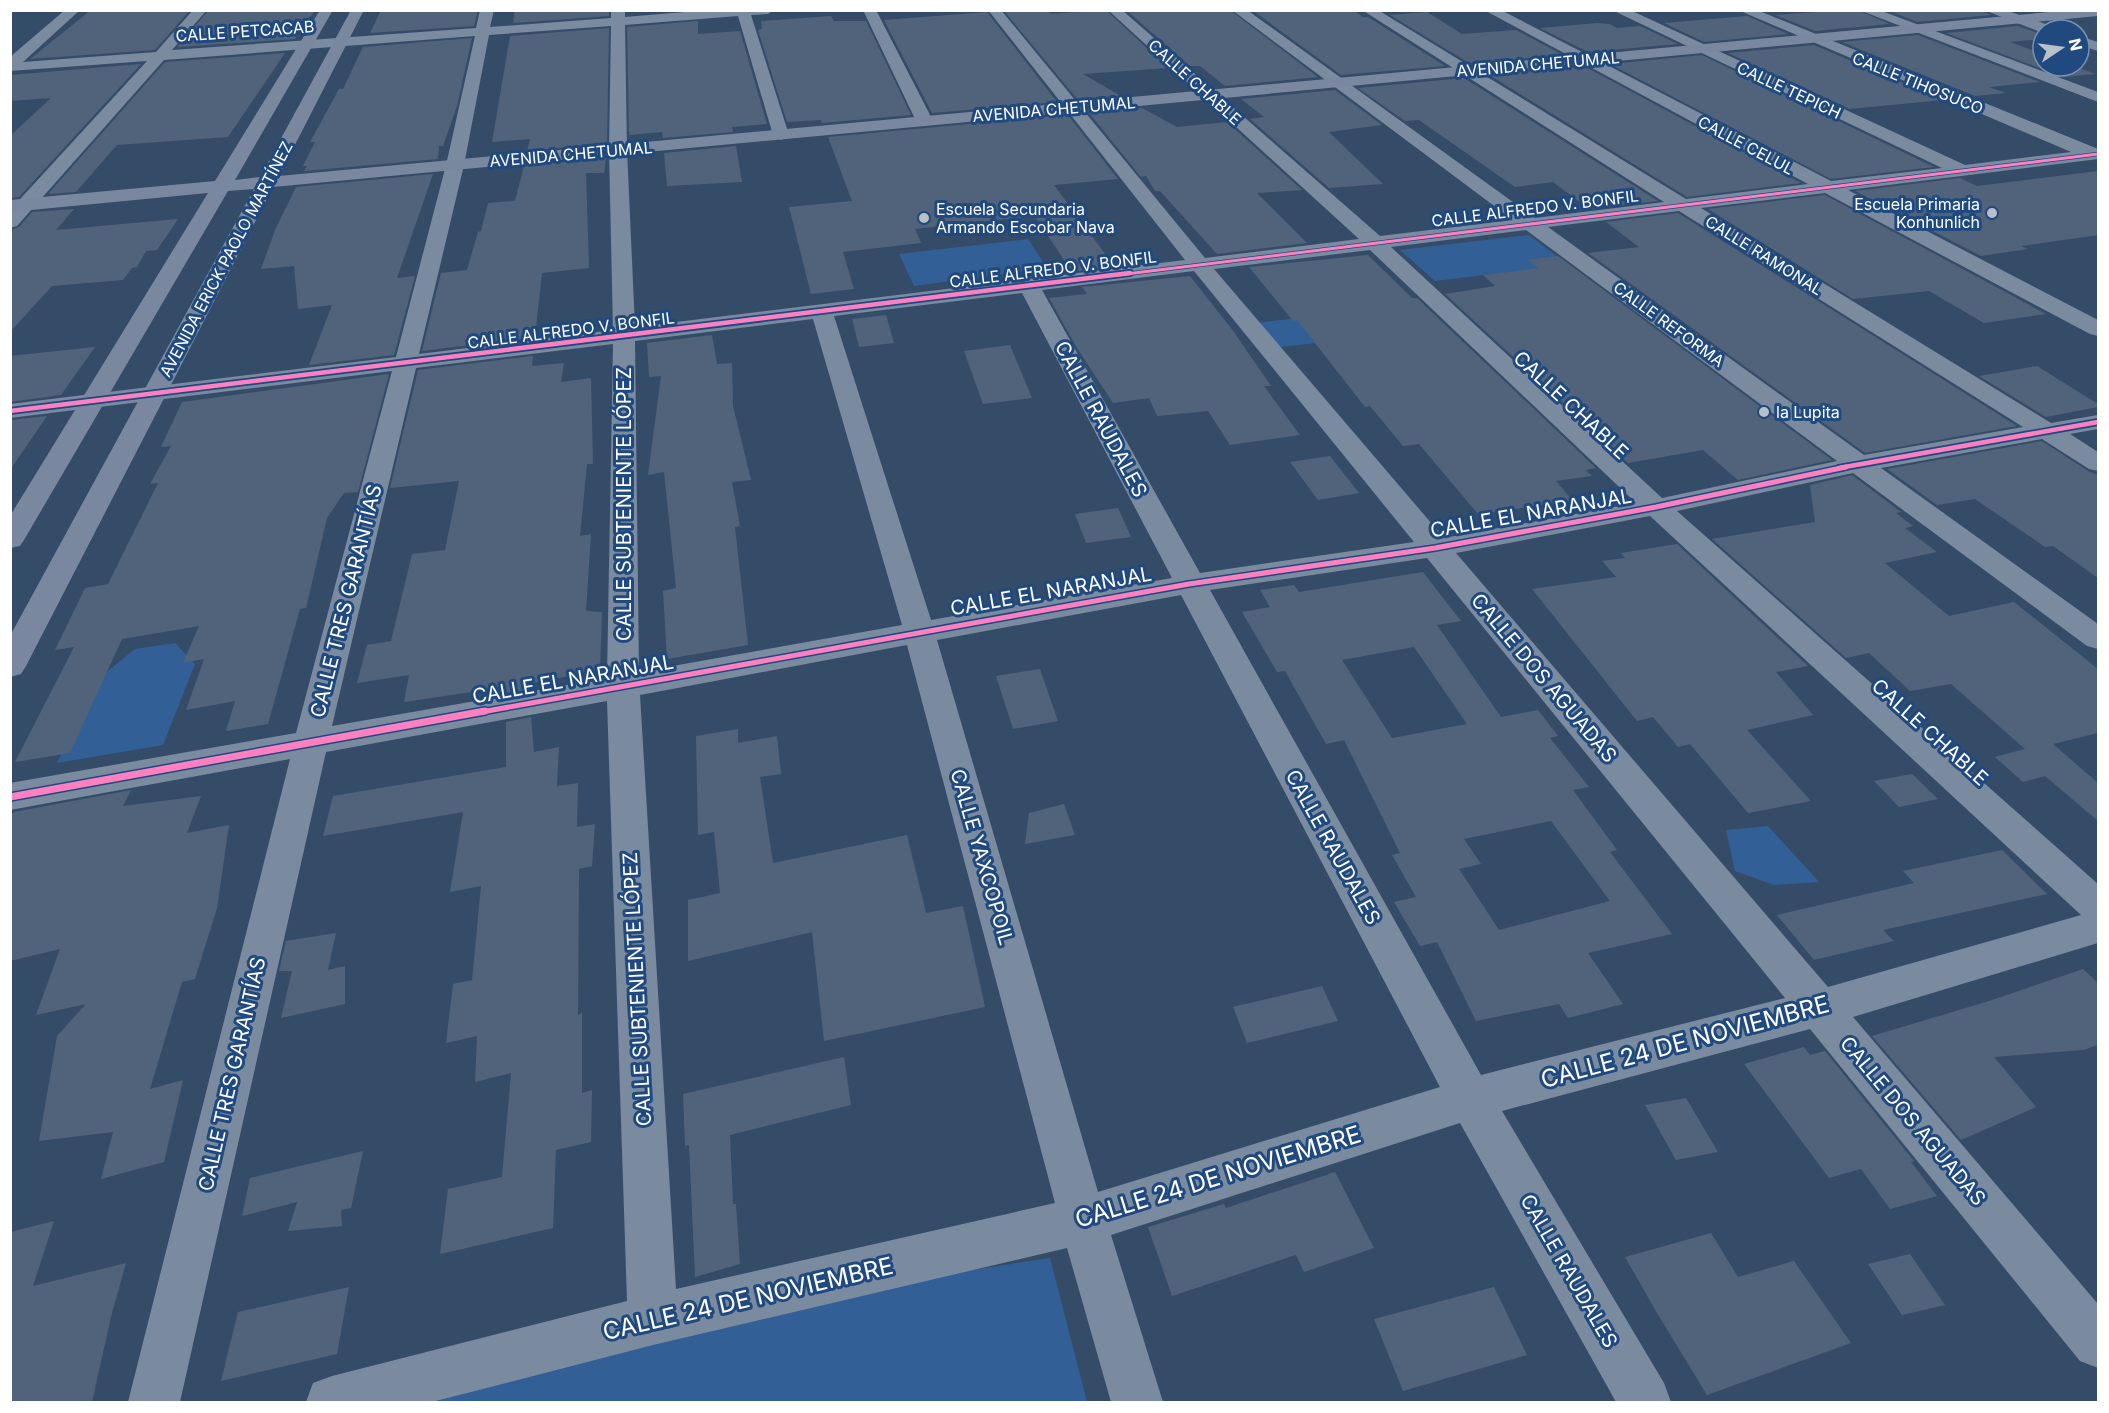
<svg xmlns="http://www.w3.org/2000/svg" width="2109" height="1413" viewBox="0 0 2109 1413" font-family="Inter,sans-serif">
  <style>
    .green { fill: #326096 }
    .building { fill: #50637b; fill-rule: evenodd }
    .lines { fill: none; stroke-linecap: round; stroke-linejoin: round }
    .minor { fill: #7a8ba0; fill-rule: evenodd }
    .major { fill: #79889e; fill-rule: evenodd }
    .cycleway-far3-casing { stroke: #1f497f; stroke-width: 4.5 }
    .cycleway-far2-casing { stroke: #1f497f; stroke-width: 8 }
    .cycleway-far1-casing { stroke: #1f497f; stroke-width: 8 }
    .cycleway-casing { stroke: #1f497f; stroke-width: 10 }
    .cycleway-far3 { stroke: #ff80c0; stroke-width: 3 }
    .cycleway-far2 { stroke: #ff80c0; stroke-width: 4.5 }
    .cycleway-far1 { stroke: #ff80c0; stroke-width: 5 }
    .cycleway { stroke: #ff80c0; stroke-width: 7 }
    .poi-dot { fill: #b8c0ca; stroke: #1f497f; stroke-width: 2 }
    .labels { text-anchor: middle; stroke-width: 6; stroke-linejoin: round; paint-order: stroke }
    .far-street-label { font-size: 16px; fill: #fff; stroke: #1f497f }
    .far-poi-label { font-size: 16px; fill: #fff; stroke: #1f497f; text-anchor: start }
    .street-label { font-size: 20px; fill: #fff; stroke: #1f497f }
    .near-street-label { font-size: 24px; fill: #fff; stroke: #1f497f }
  </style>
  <rect width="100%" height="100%" fill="#354c69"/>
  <path class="green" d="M1529 235 1568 265 1435 281 1400 250Z
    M1028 239 1047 268 914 286 899 254Z
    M1324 315 1345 340 1280 347 1256 323Z
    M175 643 195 664 163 745 57 763 97 680 135 649Z
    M1768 826 1819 882 1774 885 1735 871 1726 830Z
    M1050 1258 1087 1402H436L603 1333 680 1315Z"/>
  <path class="building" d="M91 10H190L155 50 30 59Z
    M209 10H315L295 39 177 47Z
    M381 10H478L474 26 370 33Z
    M515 10H609V16L513 23Z
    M1048 10 1051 14 1106 10 1168 68 1083 74 1121 96 1078 100 1004 11Z
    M1126 10H1230L1318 77 1225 86 1200 66H1190Z
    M1252 10H1353L1363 17H1368L1445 66 1341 75Z
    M1842 10H1857L1890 24 1815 31 1775 15Z
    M1887 10H1979L1991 15 1917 22Z
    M987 12 1057 102 932 113 884 20Z
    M1427 12 1462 34 1516 30 1563 55 1469 63 1390 15Z
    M831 16 834 21H866L911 115 822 123 821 120 787 122 758 30 762 29 761 21Z
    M1747 16 1788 34 1704 42 1664 23Z
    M698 21V34L740 31 767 124 732 127 733 132 663 138 662 132 629 135 627 27Z
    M1597 23 1610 24 1617 28 1640 26 1678 44 1588 52 1540 28Z
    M2018 26 2043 35V39L2010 42 2043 54V66H2075L2095 74 2063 77 1946 33Z
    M609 28 607 143 527 151 530 139 492 142 510 36Z
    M1918 35 2040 82 1989 87 2006 93 1975 96 1842 42Z
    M472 38 457 106 443 146H439L438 159 304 171 307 166H303L315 142H310L339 89H343L363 47Z
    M1814 45 1943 100 1850 109 1728 53Z
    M285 53 228 137 117 145 76 192 48 194 165 62Z
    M1702 55 1934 167 1831 179 1610 64Z
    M141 64 19 197 10 198V136L51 98 10 101V75Z
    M1584 66 1801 183 1687 197 1489 75Z
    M1464 78 1658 201 1589 209 1553 182 1515 187 1419 120 1405 121 1358 88Z
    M1335 90 1382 125 1329 132 1383 184 1329 188 1250 119 1264 117 1241 99Z
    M1142 108 1177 127 1227 122 1302 190 1257 193 1307 243 1217 254 1160 191H1155L1146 176 1141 177 1089 113Z
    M1068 115 1118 179 1054 185 1114 266 1072 272 1035 216 915 229 921 243 843 252 854 289 811 294 789 207 852 201 828 137Z
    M736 146 742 182 667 186 664 153Z
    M606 158 604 173H586L589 268 542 273 535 337 422 351 441 273 467 270 478 232 481 231 488 203 515 201 524 166Z
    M2098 171V235L2021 246 2028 249 1981 256 1855 191 1960 178 1977 186Z
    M433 174 397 278 415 276 394 355 309 365 332 305 298 309 294 266 261 269 275 230 296 187Z
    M1825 195 1985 281 2046 314 1984 323 1929 291 1853 299 1708 209Z
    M74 209 56 230 178 219 157 250 146 251 137 267 132 268 123 280 52 286 10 332V230L19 227 32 212Z
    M1678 213 2017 426 1865 453 1588 253 1639 247 1606 222Z
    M1368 255 1412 298H1417L1596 468 1586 470 1592 476 1556 481 1573 501 1478 514 1419 444 1403 446 1370 406 1365 407 1297 320 1293 321 1249 267Z
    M1558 256 1832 460 1738 480 1703 450 1628 463 1445 294 1495 286 1483 275 1539 268 1527 260Z
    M1190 276 1234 332 1271 386H1264L1300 435 1230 445 1208 411 1157 416 1149 398 1113 403 1077 348 1049 298 1087 294 1082 287Z
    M886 315 894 343 859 347 852 319Z
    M712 335 717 364 732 363 733 406 751 480 732 482 740 526 735 527 748 645 667 659 663 591 676 588 664 472 648 475 661 376 649 377 647 343Z
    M1010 345 1032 398 983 404 964 351Z
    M95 347 61 395 10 402V356Z
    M533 356 532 366 564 363 561 382 591 378 593 464H587L580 536 591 534 586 611 602 612 600 670 527 684 528 690 506 693V687L404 702 409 675 357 683 367 645 391 641 412 554 445 550 459 481 390 488 418 370Z
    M2037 366 2098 404V407L2046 417 1979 376Z
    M389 374 358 492 344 493 327 518 306 608 300 609 268 724 226 731 235 701 186 710 204 659 183 663 199 626 122 639 70 753 15 762 74 647 55 650 85 588 108 584 158 483 150 484 171 446 161 447 182 402Z
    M47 416 10 470V420Z
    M2042 441 2088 471 2098 475V578L2053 546 2045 547 1975 499 1937 505 1887 469Z
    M1330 456 1359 493 1318 500 1290 462Z
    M1852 475 1901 512 1896 513 1913 526 1905 528 1937 552 1885 563 1949 616 2014 602 2098 669V733L2053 744 2098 783V821L2045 776 2023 782 1995 757 2025 749 1951 684 1910 691 1869 653 1846 658 1712 539 1815 522 1810 485Z
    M1118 508 1131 537 1086 543 1075 514Z
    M1677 544 1808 666 1776 672 1813 715 1747 730 1811 801 1748 813 1690 744 1678 747 1653 717 1637 721 1532 589 1616 577 1602 561 1625 558 1621 553Z
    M1423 572 1461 621 1437 625 1501 717 1538 710 1558 736 1550 738 1589 787 1573 790 1617 850 1610 852 1672 934 1588 953 1623 1004 1568 1018 1559 1004 1476 1021 1437 942 1420 946 1394 902 1416 897 1392 855 1400 853 1344 740 1326 744 1285 671 1277 672 1242 612 1270 607 1260 590 1294 585 1299 592ZM1414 647 1467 724 1392 738 1342 660ZM1551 821 1610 901 1499 930 1459 869 1481 864 1464 839Z
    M1040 669 1058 721 1013 729 996 676Z
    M531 717 534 752 559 747 557 786 578 783 577 827 595 824 592 866 579 869 578 1015 582 1013V1093L592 1090 591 1142 556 1150 553 1228 440 1254 448 1189 502 1177 511 1073 475 1082 477 1036 446 1043 453 984 472 980 481 886 450 892 463 812 323 836 333 796 506 767V722Z
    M738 729V743L777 736 781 774 760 777 773 863 907 835 926 913 963 906 985 1007 824 1041 812 932 688 961V900L720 893 714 832 698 835 696 736Z
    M1912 774 1938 799 1899 807 1874 781Z
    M131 790 123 806 201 796 187 833 229 825 217 908 195 979 182 982 150 1089 183 1080 164 1162 101 1179 113 1132 39 1141 57 1036 86 1004 36 1015 60 949 10 961V817L14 812Z
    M1064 804 1075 835 1025 844 1029 813Z
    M2002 850 2047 894 1883 930 1894 941 1814 960 1777 915 1914 883 1903 871Z
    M336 933 328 970 345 966V1004L281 1018 292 971H279L286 941Z
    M2083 969 2098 983V1045L2083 1050 1994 1057 2036 1107 1961 1140 1872 1036 1989 1001Z
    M1322 986 1338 1021 1247 1043 1233 1007Z
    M1804 1047 1810 1055 1825 1051 1914 1161 1911 1162 1937 1196 1890 1209 1861 1169 1829 1178 1744 1064Z
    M844 1057 851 1105 730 1135 733 1204H736L740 1264 695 1277 689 1145 685 1146 683 1094Z
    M1686 1098 1718 1152 1676 1160 1645 1105Z
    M363 1151 351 1208 341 1210 342 1226 288 1231 297 1202 242 1216 250 1178Z
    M1335 1172 1374 1248 1304 1272 1296 1255 1172 1296 1148 1227 1224 1204 1226 1208Z
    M54 1221 33 1286 126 1263 111 1317 92 1402H10V1232Z
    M1711 1233 1738 1277 1794 1261 1851 1343 1707 1395 1657 1313 1625 1257Z
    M1910 1254 1945 1305 1902 1315 1868 1264Z
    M349 1287 337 1354 221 1381 238 1312Z
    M1494 1287 1527 1355 1403 1391 1374 1319Z"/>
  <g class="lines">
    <path class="minor" d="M65 10H80L23 62 156 52 193 10H207L172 50 476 28 480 10H494L490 27 611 18V10H625V17L708 10H774L768 14 751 15 789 135 781 140 773 135 738 16 625 25 627 150 635 327 1185 260 988 10H1001L1205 258 1359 239 1108 10H1122L1380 236 1513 220 1232 10H1247L1535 218 1664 202 1362 10H1378L1686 199 1808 184 1484 10H1501L1831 181 1942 168 1612 10H1630L1965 165 2071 152 1738 10H1757L2098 149V159L1848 190 2098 320V336L2090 334 1825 193 1701 208 2051 423 2098 415V429L2070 434 2098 452V471L2089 469 2042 439 1881 468 2098 624V649L2087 646 1853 473 1677 511 2098 884V943L1853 1017 2098 1304V1368L2080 1361 1810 1029 1502 1111 1664 1383 1671 1402H1616L1460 1123 1111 1235 1163 1402H1111L1067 1248 653 1345 432 1402H306L313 1383 332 1376 627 1301 607 701 326 752 180 1402H128L290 759 10 810V783L296 733 392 371 10 418V404L396 357 446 165 475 36 164 60 17 226 10 228V210L147 61 10 71V57ZM611 26 609 150 613 330 419 354 464 165 489 35ZM1679 211 2023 427 1864 455 1548 227ZM1526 230 1837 461 1662 498 1391 247ZM1370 250 1636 503 1444 538 1214 269ZM1194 271 1414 542 1200 573 1042 290ZM1022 293 1172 578 931 620 834 316ZM813 319 902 625 639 672 635 341ZM613 344 607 678 332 726 416 368ZM1650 516 2081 915 1828 987 1456 553ZM1427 558 1785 998 1481 1075 1210 590ZM1181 595 1440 1087 1098 1192 937 640ZM907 645 1055 1203 676 1289 640 695Z
      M863 10H876L929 113 932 121 930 124 924 126 916 121Z
      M1859 10H1879L2098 92V102Z
      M1984 10H2005L2054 27 2056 30H2043V33Z
      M2079 36 2098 42V51L2079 45Z"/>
    <path class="major" d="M320 10H333L235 180 260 177 351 10H364L279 176 2071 10H2098V16L273 187 26 666 21 674 10 677V636L254 189 228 191 24 540 20 546 10 548V516L208 193 10 212V200L215 181Z"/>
    <defs>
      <path id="cycleway-far3" d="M1118 275 2098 154"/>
      <path id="cycleway-far2" d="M10 411 1130 273
        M1839 468 2098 422"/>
      <path id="cycleway-far1" d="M476 713 1189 584 1435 548 1656 507 1846 467"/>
      <path id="cycleway" d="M10 797 485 711"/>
    </defs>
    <use href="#cycleway-far3" class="cycleway-far3-casing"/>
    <use href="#cycleway-far2" class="cycleway-far2-casing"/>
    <use href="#cycleway-far1" class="cycleway-far1-casing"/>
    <use href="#cycleway" class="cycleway-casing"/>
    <use href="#cycleway-far3" class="cycleway-far3"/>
    <use href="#cycleway-far2" class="cycleway-far2"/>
    <use href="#cycleway-far1" class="cycleway-far1"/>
    <use href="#cycleway" class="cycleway"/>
  </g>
  <g class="poi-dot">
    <circle cx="1992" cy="213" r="6"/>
    <circle cx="924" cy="218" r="6"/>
    <circle cx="1764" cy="412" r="6"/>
  </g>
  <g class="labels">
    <g class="far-street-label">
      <text transform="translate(245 31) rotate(-4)" y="6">CALLE PETCACAB</text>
      <text transform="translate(1538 64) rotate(-5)" y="6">AVENIDA CHETUMAL</text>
      <text transform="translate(1195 82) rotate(42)" y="6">CALLE CHABLE</text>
      <text transform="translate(1918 83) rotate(22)" y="6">CALLE TIHOSUCO</text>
      <text transform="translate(1789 90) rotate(25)" y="6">CALLE TEPICH</text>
      <text transform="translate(1054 109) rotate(-5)" y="6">AVENIDA CHETUMAL</text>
      <text transform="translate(1746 145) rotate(28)" y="6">CALLE CELUL</text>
      <text transform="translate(571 154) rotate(-5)" y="6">AVENIDA CHETUMAL</text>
      <text transform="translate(1535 208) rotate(-7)" y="6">CALLE ALFREDO V. BONFIL</text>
      <text transform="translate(1764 255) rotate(32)" y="6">CALLE RAMONAL</text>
      <text transform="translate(226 259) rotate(-62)" y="6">AVENIDA ERICK PAOLO MARTÍNEZ</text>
      <text transform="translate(1053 269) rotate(-7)" y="6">CALLE ALFREDO V. BONFIL</text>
      <text transform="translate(1669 324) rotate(36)" y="6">CALLE REFORMA</text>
      <text transform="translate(571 330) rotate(-7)" y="6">CALLE ALFREDO V. BONFIL</text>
    </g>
    <g class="far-poi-label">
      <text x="1980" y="210" text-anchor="end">Escuela Primaria<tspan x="1980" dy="18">Konhunlich</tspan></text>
      <text x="936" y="215">Escuela Secundaria<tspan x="936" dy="18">Armando Escobar Nava</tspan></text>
      <text x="1776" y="418">la Lupita</text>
    </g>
    <g class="street-label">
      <text transform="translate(1571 405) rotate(43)" y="7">CALLE CHABLE</text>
      <text transform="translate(1101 419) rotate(62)" y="7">CALLE RAUDALES</text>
      <text transform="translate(624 504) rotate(-90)" y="7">CALLE SUBTENIENTE LÓPEZ</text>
      <text transform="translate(1531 513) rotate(-10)" y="7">CALLE EL NARANJAL</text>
      <text transform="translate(1051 591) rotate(-10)" y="7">CALLE EL NARANJAL</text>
      <text transform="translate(346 601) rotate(-76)" y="7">CALLE TRES GARANTÍAS</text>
      <text transform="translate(1544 678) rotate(50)" y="7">CALLE DOS AGUADAS</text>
      <text transform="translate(573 679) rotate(-10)" y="7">CALLE EL NARANJAL</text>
      <text transform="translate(1930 732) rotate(42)" y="7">CALLE CHABLE</text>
      <text transform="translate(1333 847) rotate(61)" y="7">CALLE RAUDALES</text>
      <text transform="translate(982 857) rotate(74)" y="7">CALLE YAXCOPOIL</text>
      <text transform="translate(637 989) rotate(-93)" y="7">CALLE SUBTENIENTE LÓPEZ</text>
      <text transform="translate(232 1074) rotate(-77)" y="7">CALLE TRES GARANTÍAS</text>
      <text transform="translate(1913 1121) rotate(50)" y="7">CALLE DOS AGUADAS</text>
      <text transform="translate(1569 1271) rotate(60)" y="7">CALLE RAUDALES</text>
    </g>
    <g class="near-street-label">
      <text transform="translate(1685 1042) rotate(-15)" y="8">CALLE 24 DE NOVIEMBRE</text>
      <text transform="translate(1218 1177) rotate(-17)" y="8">CALLE 24 DE NOVIEMBRE</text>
      <text transform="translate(748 1299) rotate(-13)" y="8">CALLE 24 DE NOVIEMBRE</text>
    </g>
  </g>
  <rect width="2109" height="1413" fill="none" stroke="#ffffff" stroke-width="24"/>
  <g transform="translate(2061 48) rotate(77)"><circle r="28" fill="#1f497f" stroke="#7992b2" stroke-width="1.5"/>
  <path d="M0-4.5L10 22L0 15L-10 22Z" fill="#b8c0ca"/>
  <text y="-9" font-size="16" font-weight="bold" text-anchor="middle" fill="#ffffff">N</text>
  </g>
</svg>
